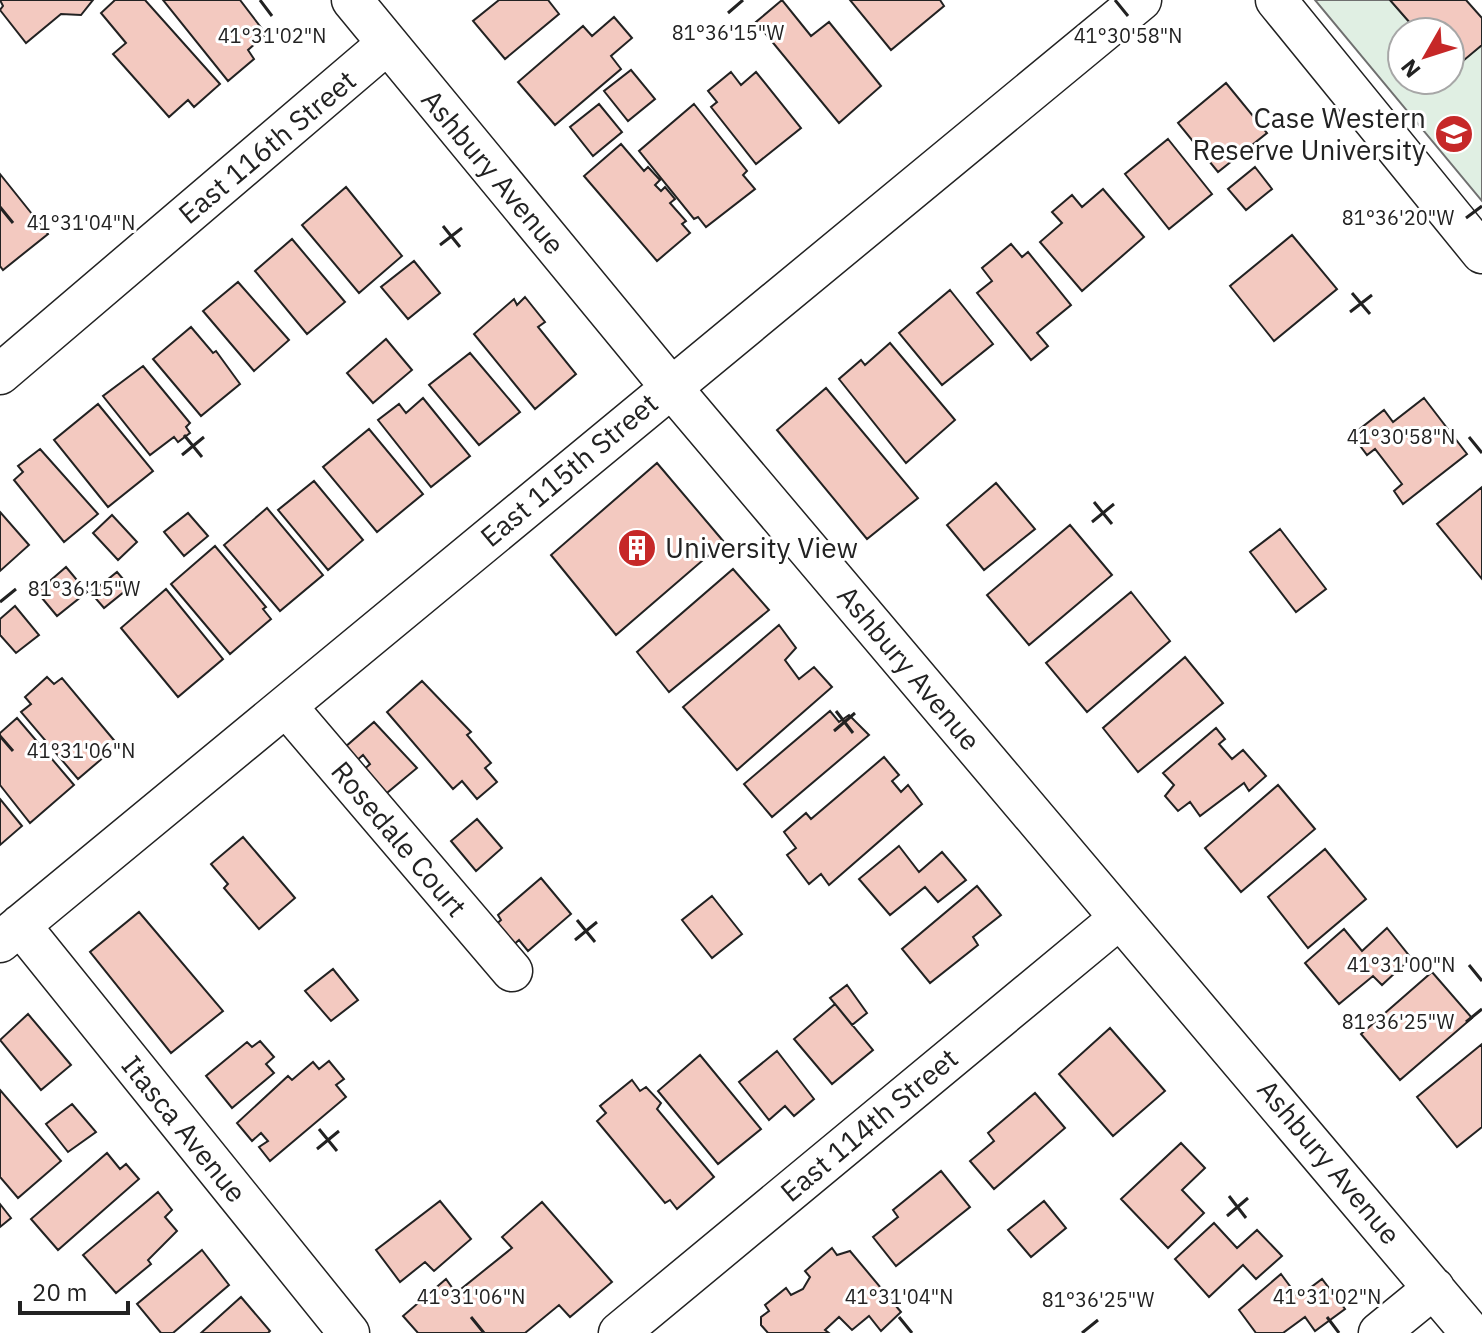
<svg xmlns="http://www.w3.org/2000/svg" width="1482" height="1333" viewBox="0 0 1482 1333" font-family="'IBM Plex Sans',sans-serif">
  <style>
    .green { fill: #e0efe3; stroke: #6f6f6f; stroke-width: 2 }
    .building { fill: #f3c9c0; stroke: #222; stroke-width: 2 }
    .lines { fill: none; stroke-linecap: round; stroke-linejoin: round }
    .minor-casing { stroke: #222; stroke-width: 43 }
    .minor { stroke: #fff; stroke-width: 40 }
    .ticks { fill: none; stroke: #222; stroke-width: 3 }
    .labels { text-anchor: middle; stroke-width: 6; stroke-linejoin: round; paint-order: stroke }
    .poi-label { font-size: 28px; fill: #222; stroke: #fff; text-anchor: end }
    .street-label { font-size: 28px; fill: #222; stroke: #fff }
    .ticks-label { font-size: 20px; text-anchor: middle; fill: #222; stroke: #fff; stroke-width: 6; stroke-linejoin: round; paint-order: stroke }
  </style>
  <rect width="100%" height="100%" fill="#fff"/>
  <path class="green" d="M1315 0H1390L1418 32H1402V80H1450V69L1482 45V201Z"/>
  <path class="building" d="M0 0H93L81 15 61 14 26 43 0 10 3 6Z
    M115 0H145L220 84 194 107 188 100 169 117 113 54 126 43 101 13Z
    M163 0H240L266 34 248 50 254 59 228 81Z
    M499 0H548L559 14 505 59 473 21Z
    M782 0 811 36 829 22 881 86 839 123 756 22Z
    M850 0H940L944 6 891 50Z
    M1390 0H1466L1482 18V45L1451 71 1450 32H1418Z
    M614 17 632 38 611 56 621 69 555 125 518 82 583 26 592 36Z
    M631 70 655 99 628 121 604 91Z
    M731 72 741 85 756 72 801 128 756 164 711 107 717 102 708 91Z
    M1226 83 1267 133 1218 172 1178 123Z
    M599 104 622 132 593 156 570 127Z
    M694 104 747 171 743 175 755 189 706 227 698 217 694 219 639 151Z
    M1168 139 1212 194 1169 229 1125 174Z
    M621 144 644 171 648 167 660 180 655 185 661 191 665 187 675 199 670 203 686 221 682 224 690 233 657 261 584 176Z
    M1255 167 1272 189 1246 210 1228 189Z
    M0 174 48 234 3 270 0 266Z
    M346 187 402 256 359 293 302 225Z
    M1103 189 1144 237 1082 291 1040 242 1062 223 1052 212 1072 195 1082 207Z
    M1292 235 1337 289 1274 341 1230 286Z
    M292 239 345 302 307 334 255 271Z
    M1011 244 1022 257 1028 252 1071 305 1037 333 1048 346 1031 360 977 293 992 281 982 268Z
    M414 261 440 293 408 319 381 287Z
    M238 282 289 340 254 371 203 311Z
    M950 290 993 344 942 385 899 333Z
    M525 297 545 322 538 327 576 374 535 409 474 334 514 299 517 305Z
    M191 327 213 353 216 351 240 384 201 416 153 359Z
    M386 339 412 370 373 403 347 373Z
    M890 343 955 420 906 463 839 379 861 360 865 365Z
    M470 353 520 412 479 445 429 385Z
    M143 366 190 423 186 427 190 433 178 442 174 437 150 455 103 396Z
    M826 388 918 498 867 539 777 430Z
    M423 398 470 456 431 487 378 420 399 404 406 413Z
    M1424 398 1467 454 1403 504 1394 491 1402 484 1375 449 1367 455 1352 435 1384 410 1393 422Z
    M98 404 153 471 108 507 54 440Z
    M369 429 423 494 377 532 323 467Z
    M40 449 98 514 64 542 14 480 23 472 18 466Z
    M657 463 724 542 616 635 551 555Z
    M314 481 363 540 328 570 278 510Z
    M996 483 1035 529 984 570 947 525Z
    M1482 487V579L1437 524Z
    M267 508 323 575 280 611 224 545Z
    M0 512 29 545 0 571Z
    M188 513 208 536 184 556 164 532Z
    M112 515 137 542 118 560 93 533Z
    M1070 525 1112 575 1029 645 987 595Z
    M1280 529 1326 589 1296 612 1250 552Z
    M215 546 266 607 263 609 271 619 230 654 171 584Z
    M66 567 87 592 57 616 37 592Z
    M733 569 769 610 669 692 637 652Z
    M117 572 130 587 104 608 91 593Z
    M166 589 223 659 178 697 121 628Z
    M1131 592 1170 641 1087 712 1046 663Z
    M15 606 39 635 16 653 0 635V619Z
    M779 625 796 648 785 660 799 679 814 667 832 687 737 770 683 707Z
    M1185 657 1223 703 1138 772 1103 728Z
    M47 677 54 684 62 678 118 745 78 779 21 712 31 704 25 697Z
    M422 681 471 732 467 735 491 763 485 768 497 782 477 799 462 781 453 789 387 712Z
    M830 711 839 722 849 715 869 735 772 817 744 784Z
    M17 718 74 785 30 823 0 785V733Z
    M374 722 417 768 382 797 361 772 370 764 363 755 355 762 344 748Z
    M1216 728 1225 739 1219 744 1232 759 1243 750 1266 776 1249 791 1244 783 1200 816 1190 802 1178 811 1165 796 1174 785 1163 773Z
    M884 757 899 775 892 781 901 792 908 785 922 804 829 885 821 874 809 884 787 855 796 848 784 832 806 813 811 819Z
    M1278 785 1315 829 1241 892 1205 848Z
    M0 799 22 826 0 845Z
    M477 819 502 848 476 871 451 841Z
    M243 837 295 898 259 929 224 888 228 884 211 864Z
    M899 846 919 872 942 852 966 880 938 902 925 887 890 915 859 879Z
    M1325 849 1366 899 1308 948 1268 897Z
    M541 878 571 914 528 951 519 940 511 947 493 927 501 920 498 915Z
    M977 886 1001 915 973 937 978 945 930 983 902 949Z
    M712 896 742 934 712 958 682 920Z
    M139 912 223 1011 171 1053 90 952Z
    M1387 928 1411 958 1382 985 1373 976 1339 1004 1305 963 1344 929 1362 951Z
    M333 969 358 1000 331 1021 305 991Z
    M1432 972 1472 1018 1400 1080 1361 1034Z
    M847 985 867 1013 852 1025 830 998Z
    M835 1004 873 1050 832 1084 794 1039Z
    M28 1014 71 1065 41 1090 0 1040Z
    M1110 1028 1165 1091 1113 1136 1059 1074Z
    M260 1041 274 1057 266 1064 274 1073 232 1108 206 1076 247 1042 252 1047Z
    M1482 1044V1127L1457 1147 1417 1097Z
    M777 1051 814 1099 794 1116 785 1106 769 1120 739 1082Z
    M700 1055 761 1129 718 1164 658 1091Z
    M329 1061 344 1079 336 1085 346 1097 270 1161 259 1147 268 1141 261 1133 252 1141 237 1123 288 1076 292 1080 313 1062 319 1069Z
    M632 1080 640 1091 646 1087 661 1103 657 1109 714 1177 677 1209 670 1200 665 1203 597 1121 606 1113 600 1106Z
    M0 1090 61 1161 18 1198 0 1177Z
    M1035 1093 1065 1128 994 1189 970 1161 994 1141 988 1133Z
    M72 1104 96 1132 68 1152 46 1124Z
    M1181 1143 1205 1168 1182 1190 1204 1213 1168 1248 1121 1199Z
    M107 1153 120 1169 126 1164 139 1179 58 1250 31 1219Z
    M941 1171 970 1207 896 1266 873 1237 898 1217 893 1210Z
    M158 1192 172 1210 165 1217 177 1231 148 1260 151 1264 116 1293 83 1255Z
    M440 1201 471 1239 434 1271 425 1262 400 1282 376 1250Z
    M1044 1201 1066 1228 1031 1257 1008 1230Z
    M542 1202 612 1282 570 1317 559 1305 525 1333H418L403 1316 446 1279 456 1293 512 1248 502 1237Z
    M0 1204 11 1218 0 1227Z
    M1214 1223 1237 1248 1257 1230 1282 1256 1256 1279 1243 1265 1209 1297 1175 1259Z
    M832 1248 837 1255 850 1251 901 1312 881 1331 869 1316 852 1330 839 1317 825 1330 829 1333H768L761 1325V1317L769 1311 765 1305 786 1288 791 1295 803 1289 810 1277 805 1271Z
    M202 1250 229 1285 173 1333H161L137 1304Z
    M1281 1274 1298 1297 1322 1279 1345 1309 1315 1331 1305 1317 1283 1333H1256L1239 1310Z
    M241 1297 270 1331 268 1333H201Z"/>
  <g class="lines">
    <defs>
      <path id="minor" d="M352 0 670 386 1471 1333
        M1276 0 1482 253
        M0 374 387 44
        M286 706 512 971
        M20 925 349 1333
        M0 942 1141 0
        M619 1333 1120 918
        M1379 1333 1434 1288"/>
    </defs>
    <use href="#minor" class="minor-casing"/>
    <use href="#minor" class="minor"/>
  </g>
  <path class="ticks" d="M260 0 272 16M1115 0 1128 16M728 13 743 0M0 207 13 223M1466 218 1482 206M443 226 460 247M440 245 462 228M1352 293 1370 314M1350 312 1372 295M184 435 202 457M1469 437 1482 453M182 455 204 437M1094 502 1112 524M1092 522 1114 504M0 602 16 589M836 711 853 733M834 731 855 713M0 736 13 751M577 920 595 942M575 940 597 922M1469 965 1482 981M1466 1022 1482 1009M319 1129 337 1151M317 1149 339 1131M1229 1196 1246 1218M1227 1216 1248 1198M471 1317 484 1333M899 1317 912 1333M1327 1317 1339 1333M1082 1333 1098 1320"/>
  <defs>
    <symbol id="university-disc" viewBox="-11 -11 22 22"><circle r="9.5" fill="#c62828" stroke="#fff"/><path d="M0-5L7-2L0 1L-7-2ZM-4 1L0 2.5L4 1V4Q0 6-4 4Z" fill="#fff"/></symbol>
    <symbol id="building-disc" viewBox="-11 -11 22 22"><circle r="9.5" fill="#c62828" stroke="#fff"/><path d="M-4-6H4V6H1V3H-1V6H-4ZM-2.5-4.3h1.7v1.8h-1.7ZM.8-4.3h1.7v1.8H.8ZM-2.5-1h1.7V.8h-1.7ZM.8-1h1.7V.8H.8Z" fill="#fff"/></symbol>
  </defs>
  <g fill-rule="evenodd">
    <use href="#university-disc" x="1432" y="112" width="44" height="44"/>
    <use href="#building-disc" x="615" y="526" width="44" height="44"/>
  </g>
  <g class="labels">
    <g class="poi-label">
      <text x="1426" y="128">Case Western<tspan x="1426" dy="32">Reserve University</tspan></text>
      <text x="665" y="558" text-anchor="start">University View</text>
    </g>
    <g class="street-label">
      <text transform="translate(267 147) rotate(-40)" y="10">East 116th Street</text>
      <text transform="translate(493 172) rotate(50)" y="10">Ashbury Avenue</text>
      <text transform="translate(569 470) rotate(-40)" y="10">East 115th Street</text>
      <text transform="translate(909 668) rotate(50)" y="10">Ashbury Avenue</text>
      <text transform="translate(399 839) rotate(50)" y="10">Rosedale Court</text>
      <text transform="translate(869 1125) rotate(-40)" y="10">East 114th Street</text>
      <text transform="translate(184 1129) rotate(51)" y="10">Itasca Avenue</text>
      <text transform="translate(1329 1162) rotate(50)" y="10">Ashbury Avenue</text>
    </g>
  </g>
  <g class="ticks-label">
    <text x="728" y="40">81°36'15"W</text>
    <text x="272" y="43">41°31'02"N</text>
    <text x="1128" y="43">41°30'58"N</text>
    <text x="1398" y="225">81°36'20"W</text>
    <text x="81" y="230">41°31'04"N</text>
    <text x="1401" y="444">41°30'58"N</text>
    <text x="84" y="596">81°36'15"W</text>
    <text x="81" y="758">41°31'06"N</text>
    <text x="1401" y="972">41°31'00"N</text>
    <text x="1398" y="1029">81°36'25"W</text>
    <text x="471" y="1304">41°31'06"N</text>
    <text x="899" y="1304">41°31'04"N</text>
    <text x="1327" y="1304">41°31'02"N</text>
    <text x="1098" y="1307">81°36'25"W</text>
  </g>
  <g transform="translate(1426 56) rotate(231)"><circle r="38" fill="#ffffff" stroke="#a7a7a7" stroke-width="2"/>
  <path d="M0-6L14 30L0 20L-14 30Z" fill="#c62828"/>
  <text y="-12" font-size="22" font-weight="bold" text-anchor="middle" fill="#222222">N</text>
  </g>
  <path d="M20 1301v12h108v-12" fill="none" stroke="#222222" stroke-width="4"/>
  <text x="32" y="1301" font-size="24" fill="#222222" stroke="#ffffff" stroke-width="6" paint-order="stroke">20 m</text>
</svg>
